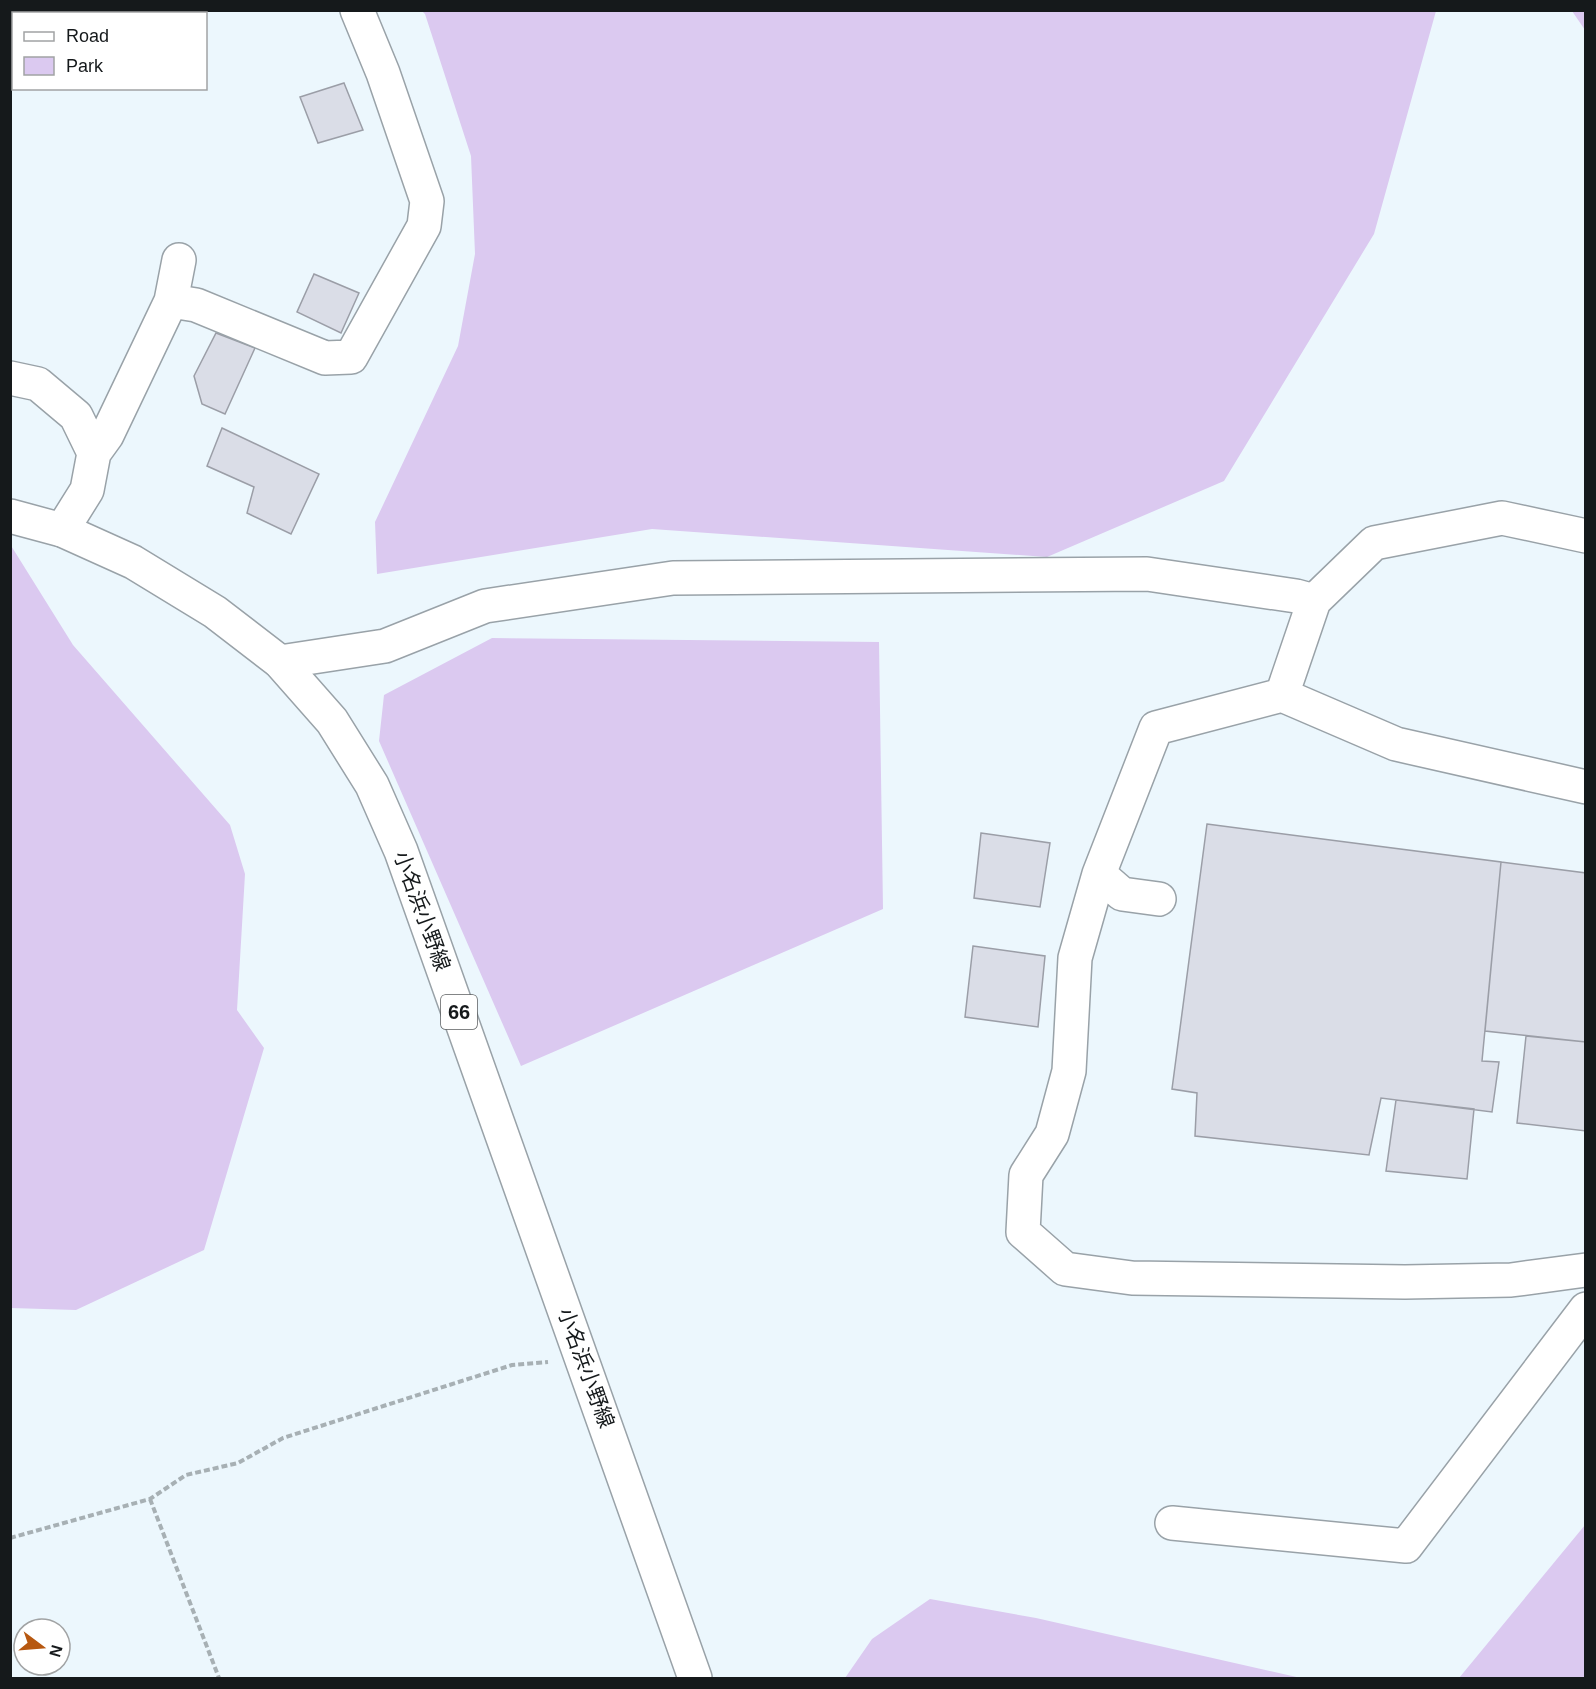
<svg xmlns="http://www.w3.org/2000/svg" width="1596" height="1689" viewBox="0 0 1596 1689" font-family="Arial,'Noto Sans JP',sans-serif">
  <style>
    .green { fill: #dbc9f0 }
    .building { fill: #dadde7; stroke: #9b9ea7; stroke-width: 1.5 }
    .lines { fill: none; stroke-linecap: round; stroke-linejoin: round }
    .minor-casing { stroke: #99a2a8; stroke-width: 36 }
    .major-casing { stroke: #99a2a8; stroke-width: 36 }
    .path { stroke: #a7b0b4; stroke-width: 4; stroke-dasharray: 6 3; stroke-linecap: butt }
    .minor { stroke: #fff; stroke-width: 33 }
    .major { stroke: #fff; stroke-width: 33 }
    .labels { text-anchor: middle; stroke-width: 5; stroke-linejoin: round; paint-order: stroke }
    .shield { fill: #fff; stroke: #5b5e5f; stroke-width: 1.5 }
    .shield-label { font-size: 20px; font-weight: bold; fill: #15191b }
    .street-label { font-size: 21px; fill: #15191b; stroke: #fff }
  </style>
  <rect width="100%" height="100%" fill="#ecf7fd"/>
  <path class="green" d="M422 11H1436L1374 234 1224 481 1047 557 652 529 377 574 375 522 458 346 475 254 471 156 425 14Z
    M1572 11H1585V30Z
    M10 544 73 645 230 825 245 874 237 1010 264 1048 204 1250 76 1310 11 1308Z
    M492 638 879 642 883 909 521 1066 379 741 384 695Z
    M1585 1525V1678H1459Z
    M930 1599 1036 1618 1301 1678H845L872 1639Z"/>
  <path class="building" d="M344 83 363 130 318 143 300 97Z
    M314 274 359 293 341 333 297 312Z
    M216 333 255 348 225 414 202 404 194 376Z
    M222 428 319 474 291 534 247 513 254 487 207 466Z
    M1207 824 1501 862 1482 1061 1499 1062 1492 1112 1381 1098 1369 1155 1195 1136 1197 1093 1172 1089Z
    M981 833 1050 843 1040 907 974 898Z
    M1501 862 1586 873V1042L1485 1031Z
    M973 946 1045 956 1038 1027 965 1017Z
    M1526 1036 1586 1042V1131L1517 1123Z
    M1396 1100 1474 1109 1467 1179 1386 1171Z"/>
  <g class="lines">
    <defs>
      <path id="minor" d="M171 301 196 305 325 358 351 357 424 226 427 201 383 73 357 10
        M10 378 38 384 76 416 94 453 87 490 62 530
        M94 453 107 435 171 301 179 260
        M280 662 385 646 485 606 673 578 1147 574 1296 596 1314 601
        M1282 695 1314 601 1374 543 1502 518 1586 536
        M1586 787 1396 744 1282 695 1156 728 1099 874 1075 958 1069 1071 1052 1134 1026 1175 1023 1232 1065 1269 1132 1278 1405 1282 1511 1280 1586 1270
        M1099 874 1122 894 1159 899
        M1172 1523 1406 1546 1586 1309"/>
      <path id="major" d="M10 516 62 530 133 562 215 612 280 662 332 721 372 785 401 851 695 1678"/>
    </defs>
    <use href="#minor" class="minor-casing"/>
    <use href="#major" class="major-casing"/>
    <path class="path" d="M150 1499 219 1678
      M10 1538 150 1499 186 1475 238 1463 283 1438 512 1365 548 1362"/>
    <use href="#minor" class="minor"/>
    <use href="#major" class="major"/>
  </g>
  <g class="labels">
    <rect class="shield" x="441" y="995" width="36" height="34" rx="4.5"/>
    <g class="shield-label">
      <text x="459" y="1019">66</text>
    </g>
    <g class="street-label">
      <text transform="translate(422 911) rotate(70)" y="7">小名浜小野線</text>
      <text transform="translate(586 1368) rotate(70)" y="7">小名浜小野線</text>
    </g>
  </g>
  <rect width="1596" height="1689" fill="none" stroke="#15191b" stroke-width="24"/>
  <rect x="12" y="12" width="195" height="78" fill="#ffffff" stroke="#a1a3a4" stroke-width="1.5"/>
  <rect x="24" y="32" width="30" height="9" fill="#ffffff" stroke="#a1a3a4" stroke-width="1.5"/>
  <text x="66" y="42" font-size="18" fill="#15191b">Road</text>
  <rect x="24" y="57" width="30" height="18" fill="#dbc9f0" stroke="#a1a3a4" stroke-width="1.5"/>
  <text x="66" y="72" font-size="18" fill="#15191b">Park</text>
  <g transform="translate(42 1647) rotate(106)"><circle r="28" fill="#ffffff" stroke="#a1a3a4" stroke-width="1.5"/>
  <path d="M0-4.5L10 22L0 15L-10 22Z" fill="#b75810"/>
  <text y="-9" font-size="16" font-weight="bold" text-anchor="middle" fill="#15191b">N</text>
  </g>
</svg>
